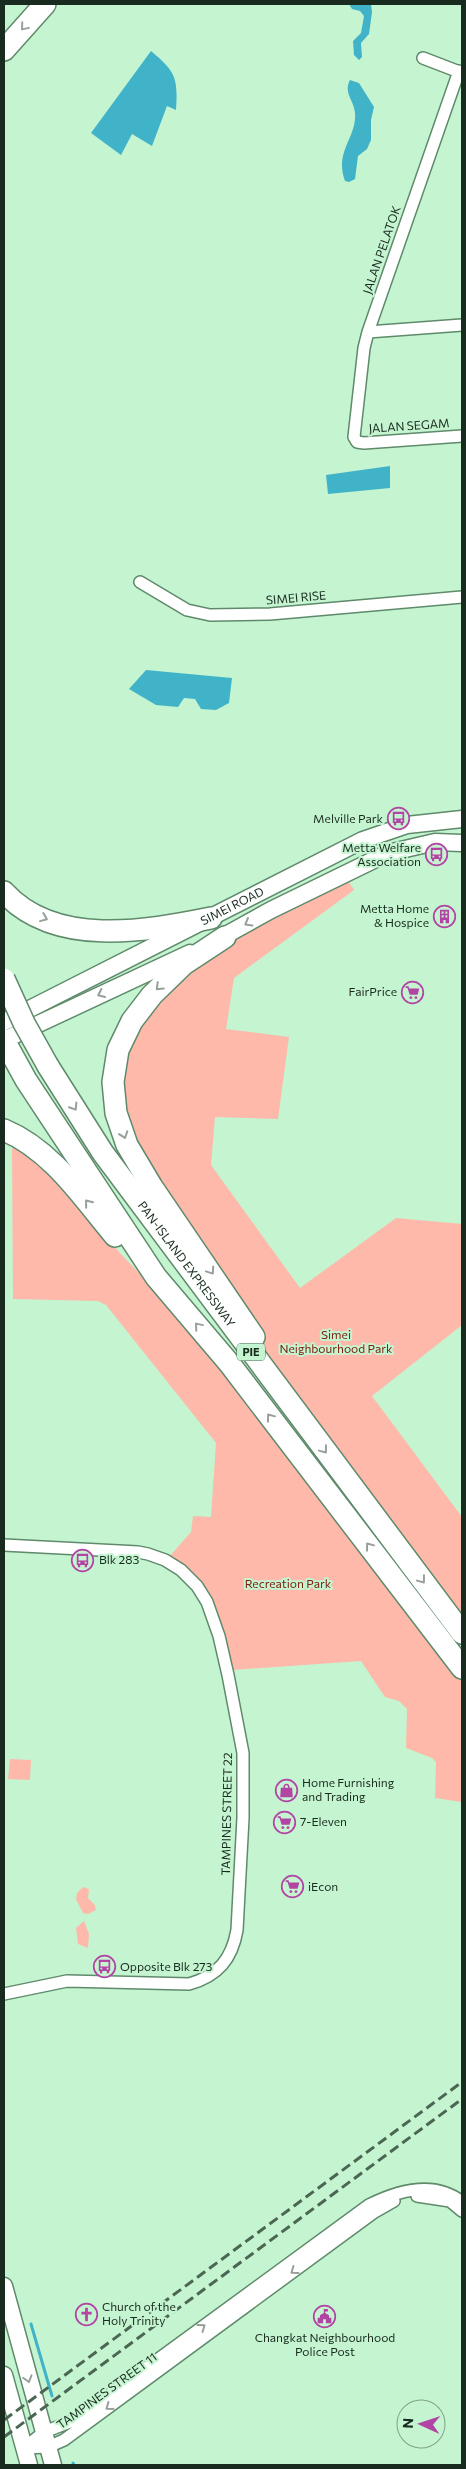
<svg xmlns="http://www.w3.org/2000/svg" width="466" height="2469" viewBox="0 0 466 2469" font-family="Commissioner,sans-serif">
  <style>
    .green { fill: #feb9aa }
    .water { fill: #41b3c9 }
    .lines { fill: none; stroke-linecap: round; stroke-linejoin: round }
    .stream { stroke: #41b3c9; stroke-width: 3 }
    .minor-casing { stroke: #5f8a6b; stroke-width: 14 }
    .secondary-casing { stroke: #5f8a6b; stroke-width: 19 }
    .motorway-casing { stroke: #5f8a6b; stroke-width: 24 }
    .minor { stroke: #fff; stroke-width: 11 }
    .secondary { stroke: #fff; stroke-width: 16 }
    .motorway { stroke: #fff; stroke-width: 21 }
    .rail { stroke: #4b6652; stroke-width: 3; stroke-dasharray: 10 5; stroke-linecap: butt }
    .motorway-bridge-casing { stroke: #5f8a6b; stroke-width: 24; stroke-linecap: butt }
    .motorway-bridge { stroke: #fff; stroke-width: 21 }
    .oneway { stroke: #98a09a }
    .labels { text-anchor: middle; stroke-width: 4; stroke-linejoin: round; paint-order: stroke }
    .shield { fill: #c5f4d1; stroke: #4d6754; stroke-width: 1 }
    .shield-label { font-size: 11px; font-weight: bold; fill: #192b1e }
    .street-label { font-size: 12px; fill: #192b1e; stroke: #c5f4d1 }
    .poi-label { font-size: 12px; fill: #192b1e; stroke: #c5f4d1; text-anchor: start }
    .park-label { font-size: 12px; fill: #7c210f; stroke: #c5f4d1 }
  </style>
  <rect width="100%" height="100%" fill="#c5f4d1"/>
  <path class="green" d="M346 878 354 890 234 978 226 1029 289 1037 278 1119 215 1117 211 1165 300 1288 396 1218 462 1224V1325L372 1396 462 1517V1627L304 1419 243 1310 131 1144 117 1082 135 1022 155 997 226 941Z
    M12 1148 26 1150 67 1186 119 1252 195 1331 462 1681V1802L435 1798 436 1762 432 1758 406 1748 407 1709 399 1701 385 1697 361 1661 232 1670 211 1605 168 1558 191 1532 193 1516 211 1517 216 1443 106 1305 98 1301 13 1299Z
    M10 1759 31 1760 30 1780 8 1779Z
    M83 1887 89 1889 88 1898 95 1905 96 1910 88 1914 83 1913 76 1899 77 1893Z
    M84 1921 89 1934 88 1948 78 1944 76 1928Z"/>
  <path class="water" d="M349 4H371L372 12 369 34 361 43 362 57 359 60 354 55 353 41 361 33 364 16 360 11 352 9Z
    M151 51C176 72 178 78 176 110L167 106 152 146 132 134 121 155 91 133Z
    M350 80 359 83 374 107 371 120V140L367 149 358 156 355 179 349 182 345 181C334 151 357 138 355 113 354 100 343 93 350 80Z
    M390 466V488L328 494 326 475Z
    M146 670 232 678 229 703 216 710 201 709 195 699 184 698 178 707 156 705 129 689Z"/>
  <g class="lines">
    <path class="stream" d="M31 2324 52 2396
      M73 2463 74 2465"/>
    <defs>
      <path id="minor" d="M423 58 462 73
        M459 71 368 332 364 348 354 437 357 442 364 443 462 436
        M368 332 462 325
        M140 582 187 610 210 615 270 614 462 597
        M4 1545 138 1552 148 1554 165 1560 181 1570 197 1586 207 1602 219 1636 228 1675 243 1753V1818L237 1930C232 1959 218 1976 189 1984L67 1981 4 1994
        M417 2196 450 2201 462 2211
        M24 2448 44 2432 75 2420 369 2205C399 2190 434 2180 462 2202
        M24 2448 48 2447 64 2440 373 2213 394 2201"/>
      <g id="secondary">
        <path d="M215 941 271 910 388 853 435 842 462 843"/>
        <path id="s1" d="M4 1022 363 840 407 825 462 819"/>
        <path d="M4 1040 190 953"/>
        <path d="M4 2286 53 2465"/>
        <path d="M4 2375 29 2465"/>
      </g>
      <g id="motorway">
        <path d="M4 50 45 4"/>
        <path d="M4 892C55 948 146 931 211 918"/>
        <path d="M225 937 184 964 152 995 132 1021 118 1050 113 1082 116 1113 127 1145 152 1187 254 1337"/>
        <path d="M4 1040 26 1080 156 1277 229 1363 462 1668"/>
        <path id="s2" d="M48 1066 103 1153 462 1633"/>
        <path d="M4 1130C52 1150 83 1198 115 1236"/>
      </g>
    </defs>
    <use href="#minor" class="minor-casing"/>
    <use href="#secondary" class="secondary-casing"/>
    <use href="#motorway" class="motorway-casing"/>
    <use href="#minor" class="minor"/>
    <use href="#secondary" class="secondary"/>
    <use href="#motorway" class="motorway"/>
    <path class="rail" d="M4 2420 462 2082
      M4 2437 462 2099"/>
    <defs>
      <path id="motorway-bridge" d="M4 979 24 1023 48 1066"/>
    </defs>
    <use href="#motorway-bridge" class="motorway-bridge-casing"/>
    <use href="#motorway-bridge" class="motorway-bridge"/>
  </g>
  <defs><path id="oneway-chevron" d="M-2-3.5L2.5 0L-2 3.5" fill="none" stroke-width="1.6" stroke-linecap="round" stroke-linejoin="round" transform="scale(1.25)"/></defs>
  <g class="oneway">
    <use href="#oneway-chevron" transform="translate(24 27) rotate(130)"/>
    <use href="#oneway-chevron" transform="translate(44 918) rotate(22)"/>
    <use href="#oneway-chevron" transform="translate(248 923) rotate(150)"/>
    <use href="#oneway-chevron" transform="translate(159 987) rotate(136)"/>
    <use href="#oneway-chevron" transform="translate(101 994) rotate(155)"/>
    <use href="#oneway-chevron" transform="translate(74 1107) rotate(58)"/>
    <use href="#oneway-chevron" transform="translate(124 1135) rotate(71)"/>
    <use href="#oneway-chevron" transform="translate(88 1203) rotate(-129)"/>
    <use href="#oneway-chevron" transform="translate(211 1271) rotate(56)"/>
    <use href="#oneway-chevron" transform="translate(198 1326) rotate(-130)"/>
    <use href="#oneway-chevron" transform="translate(270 1417) rotate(-127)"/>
    <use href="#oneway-chevron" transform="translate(324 1450) rotate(53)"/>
    <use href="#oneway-chevron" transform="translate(369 1546) rotate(-127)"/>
    <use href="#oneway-chevron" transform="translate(422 1580) rotate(53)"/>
    <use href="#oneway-chevron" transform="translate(294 2271) rotate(144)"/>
    <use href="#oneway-chevron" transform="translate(202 2327) rotate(-36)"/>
    <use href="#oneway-chevron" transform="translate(28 2379) rotate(74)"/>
    <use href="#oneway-chevron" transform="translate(109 2407) rotate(144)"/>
  </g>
  <defs>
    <symbol id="bus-ring" viewBox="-11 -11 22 22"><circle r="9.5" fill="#c5f4d1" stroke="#b245a4" stroke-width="1.5"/><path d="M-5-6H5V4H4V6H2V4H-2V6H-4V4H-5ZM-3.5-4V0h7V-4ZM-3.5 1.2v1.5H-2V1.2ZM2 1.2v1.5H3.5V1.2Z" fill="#b245a4"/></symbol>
    <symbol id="building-ring" viewBox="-11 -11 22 22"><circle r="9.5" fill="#c5f4d1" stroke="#b245a4" stroke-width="1.5"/><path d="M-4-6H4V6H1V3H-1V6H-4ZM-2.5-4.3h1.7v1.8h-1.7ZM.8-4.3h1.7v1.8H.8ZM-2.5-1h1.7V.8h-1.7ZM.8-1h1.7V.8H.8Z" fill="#b245a4"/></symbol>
    <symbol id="supermarket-ring" viewBox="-11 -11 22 22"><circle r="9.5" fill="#c5f4d1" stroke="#b245a4" stroke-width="1.5"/><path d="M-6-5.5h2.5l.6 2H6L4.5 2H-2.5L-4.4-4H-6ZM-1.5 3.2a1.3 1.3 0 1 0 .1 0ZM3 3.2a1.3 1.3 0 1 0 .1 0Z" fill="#b245a4"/></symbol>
    <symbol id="shop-ring" viewBox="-11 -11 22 22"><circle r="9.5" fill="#c5f4d1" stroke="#b245a4" stroke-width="1.5"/><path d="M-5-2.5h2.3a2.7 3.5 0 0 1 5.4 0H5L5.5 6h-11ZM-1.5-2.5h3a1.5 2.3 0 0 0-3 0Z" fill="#b245a4"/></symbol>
    <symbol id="church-ring" viewBox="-11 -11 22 22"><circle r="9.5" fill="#c5f4d1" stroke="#b245a4" stroke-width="1.5"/><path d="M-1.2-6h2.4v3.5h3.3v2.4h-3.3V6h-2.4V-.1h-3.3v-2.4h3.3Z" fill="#b245a4"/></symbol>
    <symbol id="civic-ring" viewBox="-11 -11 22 22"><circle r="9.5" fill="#c5f4d1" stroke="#b245a4" stroke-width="1.5"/><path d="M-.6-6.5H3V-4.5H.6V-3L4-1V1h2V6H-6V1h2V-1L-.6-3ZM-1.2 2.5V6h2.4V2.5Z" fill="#b245a4"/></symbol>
  </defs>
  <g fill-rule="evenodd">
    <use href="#bus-ring" x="386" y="806" width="25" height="25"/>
    <use href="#bus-ring" x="424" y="842" width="25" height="25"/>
    <use href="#building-ring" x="432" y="904" width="25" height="25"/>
    <use href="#supermarket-ring" x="400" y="980" width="25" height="25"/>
    <use href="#bus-ring" x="70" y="1548" width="25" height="25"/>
    <use href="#shop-ring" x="274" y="1778" width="25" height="25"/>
    <use href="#supermarket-ring" x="272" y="1810" width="25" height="25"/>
    <use href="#supermarket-ring" x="280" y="1874" width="25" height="25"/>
    <use href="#bus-ring" x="92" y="1954" width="25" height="25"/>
    <use href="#church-ring" x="74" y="2302" width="25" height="25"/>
    <use href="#civic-ring" x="312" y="2304" width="25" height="25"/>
  </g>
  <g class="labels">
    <rect class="shield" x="237" y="1343.5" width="28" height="17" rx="4"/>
    <g class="shield-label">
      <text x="251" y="1356">PIE</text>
    </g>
    <g class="street-label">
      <text transform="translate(382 250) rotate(-71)" y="4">JALAN PELATOK</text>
      <text transform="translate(409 426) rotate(-4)" y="4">JALAN SEGAM</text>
      <text transform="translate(296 598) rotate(-5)" y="4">SIMEI RISE</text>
      <text dy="4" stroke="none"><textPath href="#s1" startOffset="256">SIMEI ROAD</textPath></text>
      <text dy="4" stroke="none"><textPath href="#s2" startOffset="242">PAN-ISLAND EXPRESSWAY</textPath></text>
      <text transform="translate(227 1814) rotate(-89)" y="4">TAMPINES STREET 22</text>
      <text transform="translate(107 2391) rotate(-36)" y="4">TAMPINES STREET 11</text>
    </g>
    <g class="poi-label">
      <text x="383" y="823" text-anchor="end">Melville Park</text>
      <text x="421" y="852" text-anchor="end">Metta Welfare<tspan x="421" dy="14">Association</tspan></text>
      <text x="429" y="913" text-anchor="end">Metta Home<tspan x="429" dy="14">&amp; Hospice</tspan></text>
      <text x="397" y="996" text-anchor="end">FairPrice</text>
      <text x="99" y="1564">Blk 283</text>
      <text x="302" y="1787">Home Furnishing<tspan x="302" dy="14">and Trading</tspan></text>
      <text x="300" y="1826">7-Eleven</text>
      <text x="308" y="1891">iEcon</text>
      <text x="120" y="1971">Opposite Blk 273</text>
      <text x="102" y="2311">Church of the<tspan x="102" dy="14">Holy Trinity</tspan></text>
      <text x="325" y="2342" text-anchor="middle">Changkat Neighbourhood<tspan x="325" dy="14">Police Post</tspan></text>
    </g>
    <g class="park-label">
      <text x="336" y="1339">Simei<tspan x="336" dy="14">Neighbourhood Park</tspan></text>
      <text x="288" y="1588">Recreation Park</text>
    </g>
  </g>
  <rect width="466" height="2469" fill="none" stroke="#192b1e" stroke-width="10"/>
  <g transform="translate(421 2424) rotate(273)"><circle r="24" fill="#c5f4d1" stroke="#80a489"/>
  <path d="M0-4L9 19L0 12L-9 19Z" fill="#b245a4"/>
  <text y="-8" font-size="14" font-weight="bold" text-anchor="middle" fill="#192b1e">N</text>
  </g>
</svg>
